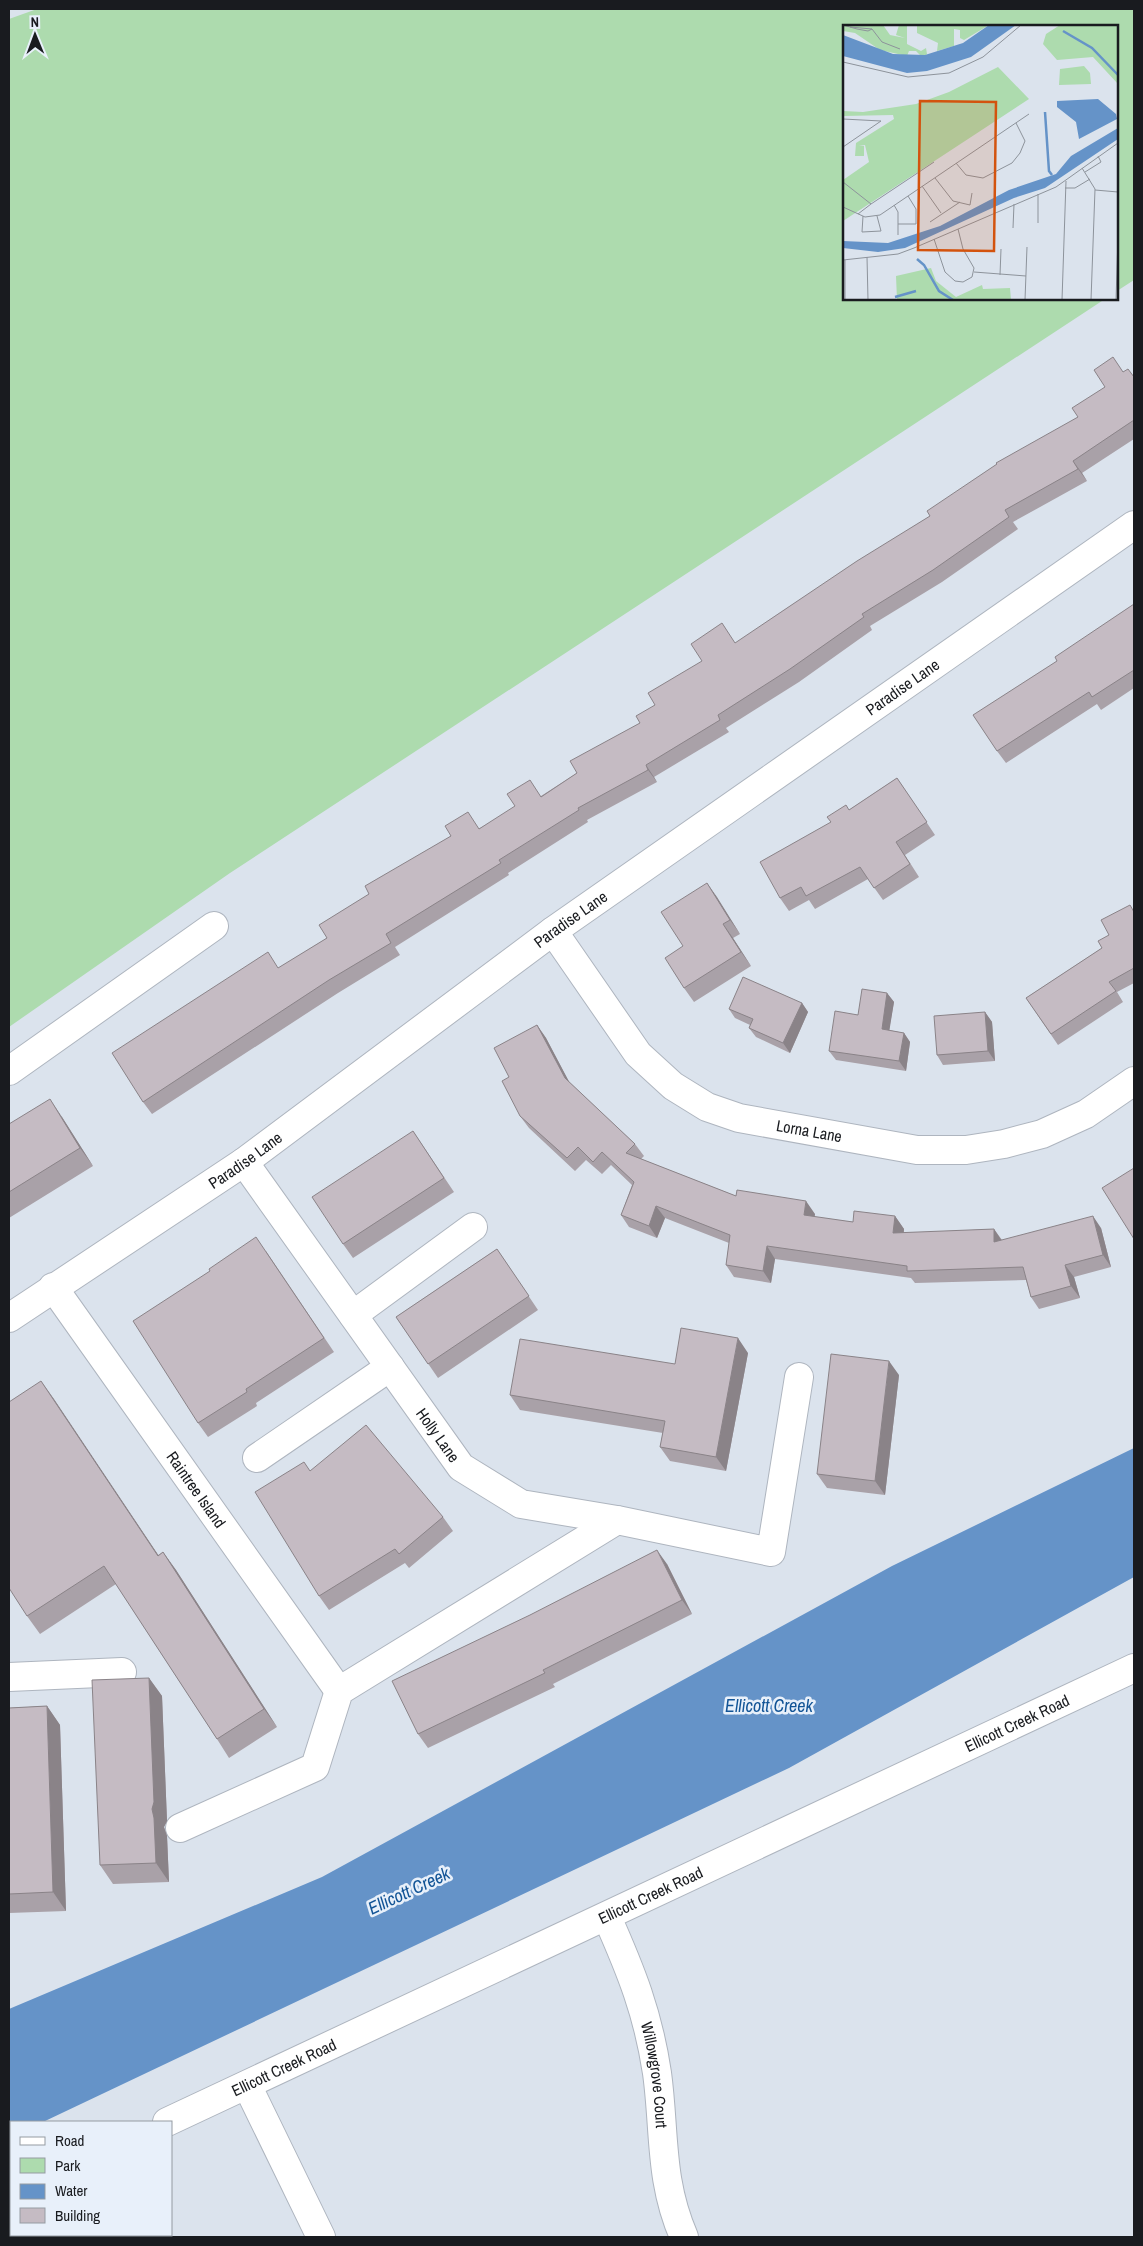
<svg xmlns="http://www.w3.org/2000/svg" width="1143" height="2246" viewBox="0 0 1143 2246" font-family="'Archivo Narrow',sans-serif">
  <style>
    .green { fill: #addbae }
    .water { fill: #6593c8 }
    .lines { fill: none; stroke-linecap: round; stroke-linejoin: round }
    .minor-casing { stroke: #aeb5bf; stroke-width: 30 }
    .minor { stroke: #fff; stroke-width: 28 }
    .wall { fill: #a9a1a8 }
    .shaded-wall { fill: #8a8388 }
    .building { fill: #c5bbc3; stroke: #8a8388 }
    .labels { text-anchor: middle; stroke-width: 5; stroke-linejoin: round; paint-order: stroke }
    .street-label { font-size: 16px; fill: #191b1f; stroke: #e8f0fa }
    .water-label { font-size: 18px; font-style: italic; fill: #125496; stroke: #e8f0fa }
    .inset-river { fill: none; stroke: #6593c8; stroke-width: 2.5 }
    .inset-road { fill: none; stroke: #8d939b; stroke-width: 1 }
    .view { fill: #d3530e; fill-opacity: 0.15; stroke: #d3530e; stroke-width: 2.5 }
    .inset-edge { fill: none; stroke: #191b1f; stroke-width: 2.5 }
  </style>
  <rect width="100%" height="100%" fill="#dbe3ed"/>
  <path class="green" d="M37 9H1134V280L1117 291V26H844V299H1105L230 873 9 1027V19Z"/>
  <path class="water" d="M1134 1448V1577L789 1768 43 2122H11V2137L9 2139V2009L322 1877 892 1566Z"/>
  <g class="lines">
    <defs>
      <g id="minor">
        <path id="s1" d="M553 931 638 1054 673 1086 707 1107 739 1118 917 1150H966L1004 1144 1042 1134 1086 1114 1134 1081"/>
        <path d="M9 1071 214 926"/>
        <path id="s2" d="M244 1162 461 1467 521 1504 617 1520 771 1552 799 1377"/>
        <path id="s3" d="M53 1287 339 1691"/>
        <path d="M353 1315 473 1227"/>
        <path id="s4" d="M9 1318 244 1162 553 931 1134 525"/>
        <path d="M257 1458 390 1367"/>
        <path d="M9 1677 122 1672"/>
        <path d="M180 1828 315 1767 339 1691 617 1520"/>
        <path id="s5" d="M607 1917C631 1971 648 2013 657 2073 665 2131 659 2180 684 2237"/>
        <path d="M247 2085 321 2237"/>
        <path id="s6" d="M167 2122 1134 1668"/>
        <path d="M9 2195 11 2194"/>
      </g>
    </defs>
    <use href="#minor" class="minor-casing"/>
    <use href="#minor" class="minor"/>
  </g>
  <path class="wall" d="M1123 372 1134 377V439L1082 473 1087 481 1013 522 1018 529 942 582 870 626 872 630 799 682 726 728 729 732 654 777 657 782 587 820 588 822 508 873 509 875 395 947 400 955 338 993 152 1114 143 1102 279 968 327 938 369 894 451 836 480 828 541 796 577 773 640 723 655 705 736 643 930 516 1078 417 1105 387Z
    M1134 604V688L1101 710 1097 704 1006 763 997 751 1057 661Z
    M897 778 935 835 905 855 919 877 883 900 868 879 815 909 809 900 789 911 780 898 831 822Z
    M707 883 740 934 733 938 751 966 694 1002 684 988Z
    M1134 910V983L1117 992 1123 1002 1058 1045 1026 998 1102 948 1109 935Z
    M887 993 894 1002 889 1030 904 1033 910 1042 906 1071 836 1060 829 1051 858 1015Z
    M802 1003 808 1012 790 1053 756 1037 749 1028 750 1025 735 1018 729 1009Z
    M985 1012 992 1022 995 1061 943 1065 937 1055Z
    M537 1025 546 1038 569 1082 635 1144 644 1156 641 1159 736 1196 815 1214 814 1217 853 1222 895 1216 904 1229V1233L994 1229 1002 1240 1101 1228 1111 1267 1074 1277 1080 1298 1039 1309 1031 1297 1026 1280 915 1283 911 1278 775 1259 771 1283 734 1277 726 1265 729 1243 665 1218 657 1238 629 1227 621 1215 632 1185 611 1165 602 1174 586 1160 575 1171 529 1128 520 1116 509 1077Z
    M62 1117 93 1166 9 1218V1124Z
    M413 1131 454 1192 353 1258 343 1244Z
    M497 1249 538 1310 438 1378 396 1317Z
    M266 1251 334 1352 256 1403 257 1406 208 1437 198 1423Z
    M748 1353 726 1471 670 1461 660 1447 663 1433 520 1410 510 1395 675 1364Z
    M899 1375 885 1495 827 1488 817 1474Z
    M41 1381 158 1555 163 1552 176 1570 277 1727 229 1758 217 1739 116 1584 40 1634 27 1616Z
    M310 1471 443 1517 453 1531 409 1568 405 1563 329 1610 319 1596Z
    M667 1564 692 1614 553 1684 555 1687 428 1748 418 1734Z
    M149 1678 162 1696 167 1821 164 1827 167 1836 169 1882 113 1884 100 1865Z
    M47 1706 60 1725 66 1911 9 1913V1708Z"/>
  <path class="shaded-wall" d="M1073 461 1082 473 1087 481 1078 469Z
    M646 765 654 777 657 782 648 770Z
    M707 883 717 897 740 934 730 920Z
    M723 924 733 938 751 966 741 952Z
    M887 993 894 1002 888 1039 882 1029Z
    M802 1003 808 1012 790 1053 783 1043Z
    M985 1012 992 1022 995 1061 988 1051Z
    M537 1025 546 1038 574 1091 565 1078Z
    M904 1033 910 1042 906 1071 899 1061Z
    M50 1099 62 1117 93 1166 80 1148Z
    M806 1201 815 1214 813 1228 804 1215Z
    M656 1206 665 1218 657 1238 649 1226Z
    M895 1216 904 1229 902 1245 893 1233Z
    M1093 1216 1101 1228 1111 1267 1103 1255Z
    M994 1229 1002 1241 994 1242Z
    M767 1246 775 1259 771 1283 763 1271Z
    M1065 1265 1074 1277 1080 1298 1071 1286Z
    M738 1338 748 1353 726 1471 716 1457Z
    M889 1361 899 1375 885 1495 875 1481Z
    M41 1381 54 1399 171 1574 158 1556Z
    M657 1550 667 1564 692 1614 682 1600Z
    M163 1552 176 1570 277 1727 264 1709Z
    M149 1678 162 1696 167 1821 164 1827 167 1836 169 1882 156 1863 152 1809Z
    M47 1706 60 1725 66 1911 53 1892Z"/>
  <path class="building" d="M1113 357 1123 372 1128 369 1134 377V420L1073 461 1078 469 1005 510 1009 517 933 570 862 614 864 617 790 669 718 715 720 720 646 765 648 770 578 808 579 810 499 860 501 863 386 934 391 943 329 980 143 1102 112 1053 268 952 278 968 327 938 319 925 369 894 365 886 451 836 445 826 468 812 479 829 515 806 507 794 530 780 541 797 577 773 570 761 640 723 636 716 655 705 648 693 702 661 691 644 722 623 735 643 857 561 930 516 927 511 997 464 996 463 1078 417 1072 408 1105 387 1094 370Z
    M1134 604V670L1092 697 1089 692 997 751 973 715 1057 661 1055 657Z
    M897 778 927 822 896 842 910 864 874 888 860 867 806 896 801 887 780 898 760 862 831 822 827 817 846 805 849 810Z
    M707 883 730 920 723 924 741 952 684 988 665 958 683 946 661 912Z
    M1130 905 1134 912V968L1109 982 1116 991 1051 1034 1026 998 1102 948 1098 941 1109 935 1101 920Z
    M743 977 802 1003 783 1043 749 1028 753 1019 729 1009Z
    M862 989 887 993 882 1029 904 1033 899 1061 829 1051 835 1011 858 1015Z
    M985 1012 988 1051 937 1055 934 1016Z
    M537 1025 565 1078 635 1144 626 1153 736 1196 737 1190 806 1201 804 1215 853 1222 854 1211 895 1216 893 1233 994 1229V1242L1093 1216 1103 1255 1065 1265 1071 1286 1031 1297 1023 1267 907 1271V1266L767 1246 763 1271 726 1265 730 1235 656 1206 649 1226 621 1215 634 1182 602 1152 593 1162 578 1147 567 1158 520 1116 502 1081 509 1077 494 1048Z
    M50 1099 80 1148 9 1192V1124Z
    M413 1131 444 1178 343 1244 312 1197Z
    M1134 1168V1239L1102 1188Z
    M256 1237 324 1338 246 1389 247 1392 198 1423 133 1321 210 1271 209 1269Z
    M497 1249 529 1296 428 1364 396 1317Z
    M681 1328 738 1338 716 1457 660 1447 665 1421 510 1395 520 1339 675 1364Z
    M831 1354 889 1361 875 1481 817 1474Z
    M41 1381 158 1556 163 1552 264 1709 217 1739 104 1566 27 1616 9 1588V1402Z
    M366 1425 443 1517 399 1554 395 1549 319 1596 255 1492 304 1462 310 1471Z
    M657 1550 682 1600 543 1670 545 1673 418 1734 392 1681 530 1615Z
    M149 1678 154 1802 152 1809 154 1818 156 1863 100 1865 92 1680Z
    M47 1706 53 1892 9 1894V1708Z"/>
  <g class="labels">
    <g class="street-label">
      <text dy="6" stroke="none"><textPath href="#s4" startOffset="1094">Paradise Lane</textPath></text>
      <text dy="6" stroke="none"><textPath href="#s4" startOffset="689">Paradise Lane</textPath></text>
      <text dy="6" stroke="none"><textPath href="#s1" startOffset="342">Lorna Lane</textPath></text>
      <text dy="6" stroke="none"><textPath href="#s4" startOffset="284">Paradise Lane</textPath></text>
      <text dy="6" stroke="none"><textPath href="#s2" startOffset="335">Holly Lane</textPath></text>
      <text dy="6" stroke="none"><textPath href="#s3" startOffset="248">Raintree Island</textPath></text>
      <text dy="6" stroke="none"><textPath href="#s6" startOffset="939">Ellicott Creek Road</textPath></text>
      <text dy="6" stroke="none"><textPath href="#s6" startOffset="534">Ellicott Creek Road</textPath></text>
      <text dy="6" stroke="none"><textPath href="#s6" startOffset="129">Ellicott Creek Road</textPath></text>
      <text dy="6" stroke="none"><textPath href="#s5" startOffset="166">Willowgrove Court</textPath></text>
    </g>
    <g class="water-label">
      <text x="769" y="1712">Ellicott Creek</text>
      <text transform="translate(409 1891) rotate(-25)" y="6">Ellicott Creek</text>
    </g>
  </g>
  <g transform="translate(843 25)">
    <rect width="275" height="275" fill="#dbe3ed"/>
    <path d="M0 0H40L47 10 62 13 53 10 56 0H64V19L78 26 83 23 84 29 80 33 73 26H66L64 31 37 25 12 8 0 6ZM74 0H146L121 15 117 13V5L111 4V21L94 26 95 18 74 8ZM217 0H275V59L250 32 214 35 200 19 203 9ZM241 41 247 48 248 59 216 60 217 44ZM155 42 186 74 0 196V155L26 137 22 120 16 121H21V131H12L13 118 51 94 50 90 0 91V86L20 87 73 79 106 67ZM88 243 93 256 113 272 139 260 140 264 167 263 168 275H54L53 251Z" fill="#addbae"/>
    <path d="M146 0H173L128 32 84 46 64 48 0 31V10L50 29 82 30 120 18ZM255 74 273 89 274 94 236 114 233 97 214 82V76ZM275 103V114L202 163 171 173 62 223 35 227 0 223V216L45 218 97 201 166 165 213 149 228 131Z" fill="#6593c8"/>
    <path class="inset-river" d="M220 6 249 23 275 50M202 87 206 146 209 150M74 234 81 240 96 266 110 275M52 272 73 266"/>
    <path class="inset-road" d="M0 0 14 4 25 6 29 4 7 2M29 4 39 17 57 24M0 37 65 52 106 48 140 32 178 0M0 94 38 96 0 122M113 138 123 150 140 153 169 138 177 128 182 116 173 98M239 143 252 164 248 275M242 147 258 137 255 131M92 153 110 176 127 180 129 168M0 157 28 179 15 189M79 161 98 188M222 163H232L247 154M252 165 275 167M195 169V198M28 179 91 137M51 180 55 187V210M0 182 22 192 37 190 186 89M20 191 19 207 38 206 34 191M87 197 117 177M55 199H73V184L65 171M170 203 171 179M91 214 102 247 112 256 120 257 129 252 131 243 120 224 115 204M24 232 25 275M0 235 55 229 71 223 213 162 275 118M131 247 183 251M157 250 158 224M2 275V235M182 275 184 222M219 275 223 156M273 275 275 212"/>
    <path class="view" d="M77 76 153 77 151 226 75 225Z"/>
    <rect width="275" height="275" class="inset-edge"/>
  </g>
  <rect width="1143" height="2246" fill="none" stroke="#191b1f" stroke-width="20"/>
  <rect x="10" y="2121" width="162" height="115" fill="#e8f0fa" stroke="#959ba2"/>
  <rect x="20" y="2137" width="25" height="8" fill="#ffffff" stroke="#959ba2"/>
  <text x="55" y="2146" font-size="15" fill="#191b1f">Road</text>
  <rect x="20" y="2158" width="25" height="15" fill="#addbae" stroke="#959ba2"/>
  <text x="55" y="2171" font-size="15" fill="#191b1f">Park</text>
  <rect x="20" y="2184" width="25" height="15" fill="#6593c8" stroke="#959ba2"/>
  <text x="55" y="2196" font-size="15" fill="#191b1f">Water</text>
  <rect x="20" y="2208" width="25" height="15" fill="#c5bbc3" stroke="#959ba2"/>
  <text x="55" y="2221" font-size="15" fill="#191b1f">Building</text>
  <g transform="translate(35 35) rotate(359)" stroke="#e8f0fa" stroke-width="4" paint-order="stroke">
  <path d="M0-4L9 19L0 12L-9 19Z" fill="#191b1f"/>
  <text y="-8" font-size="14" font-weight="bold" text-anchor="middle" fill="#191b1f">N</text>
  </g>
</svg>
